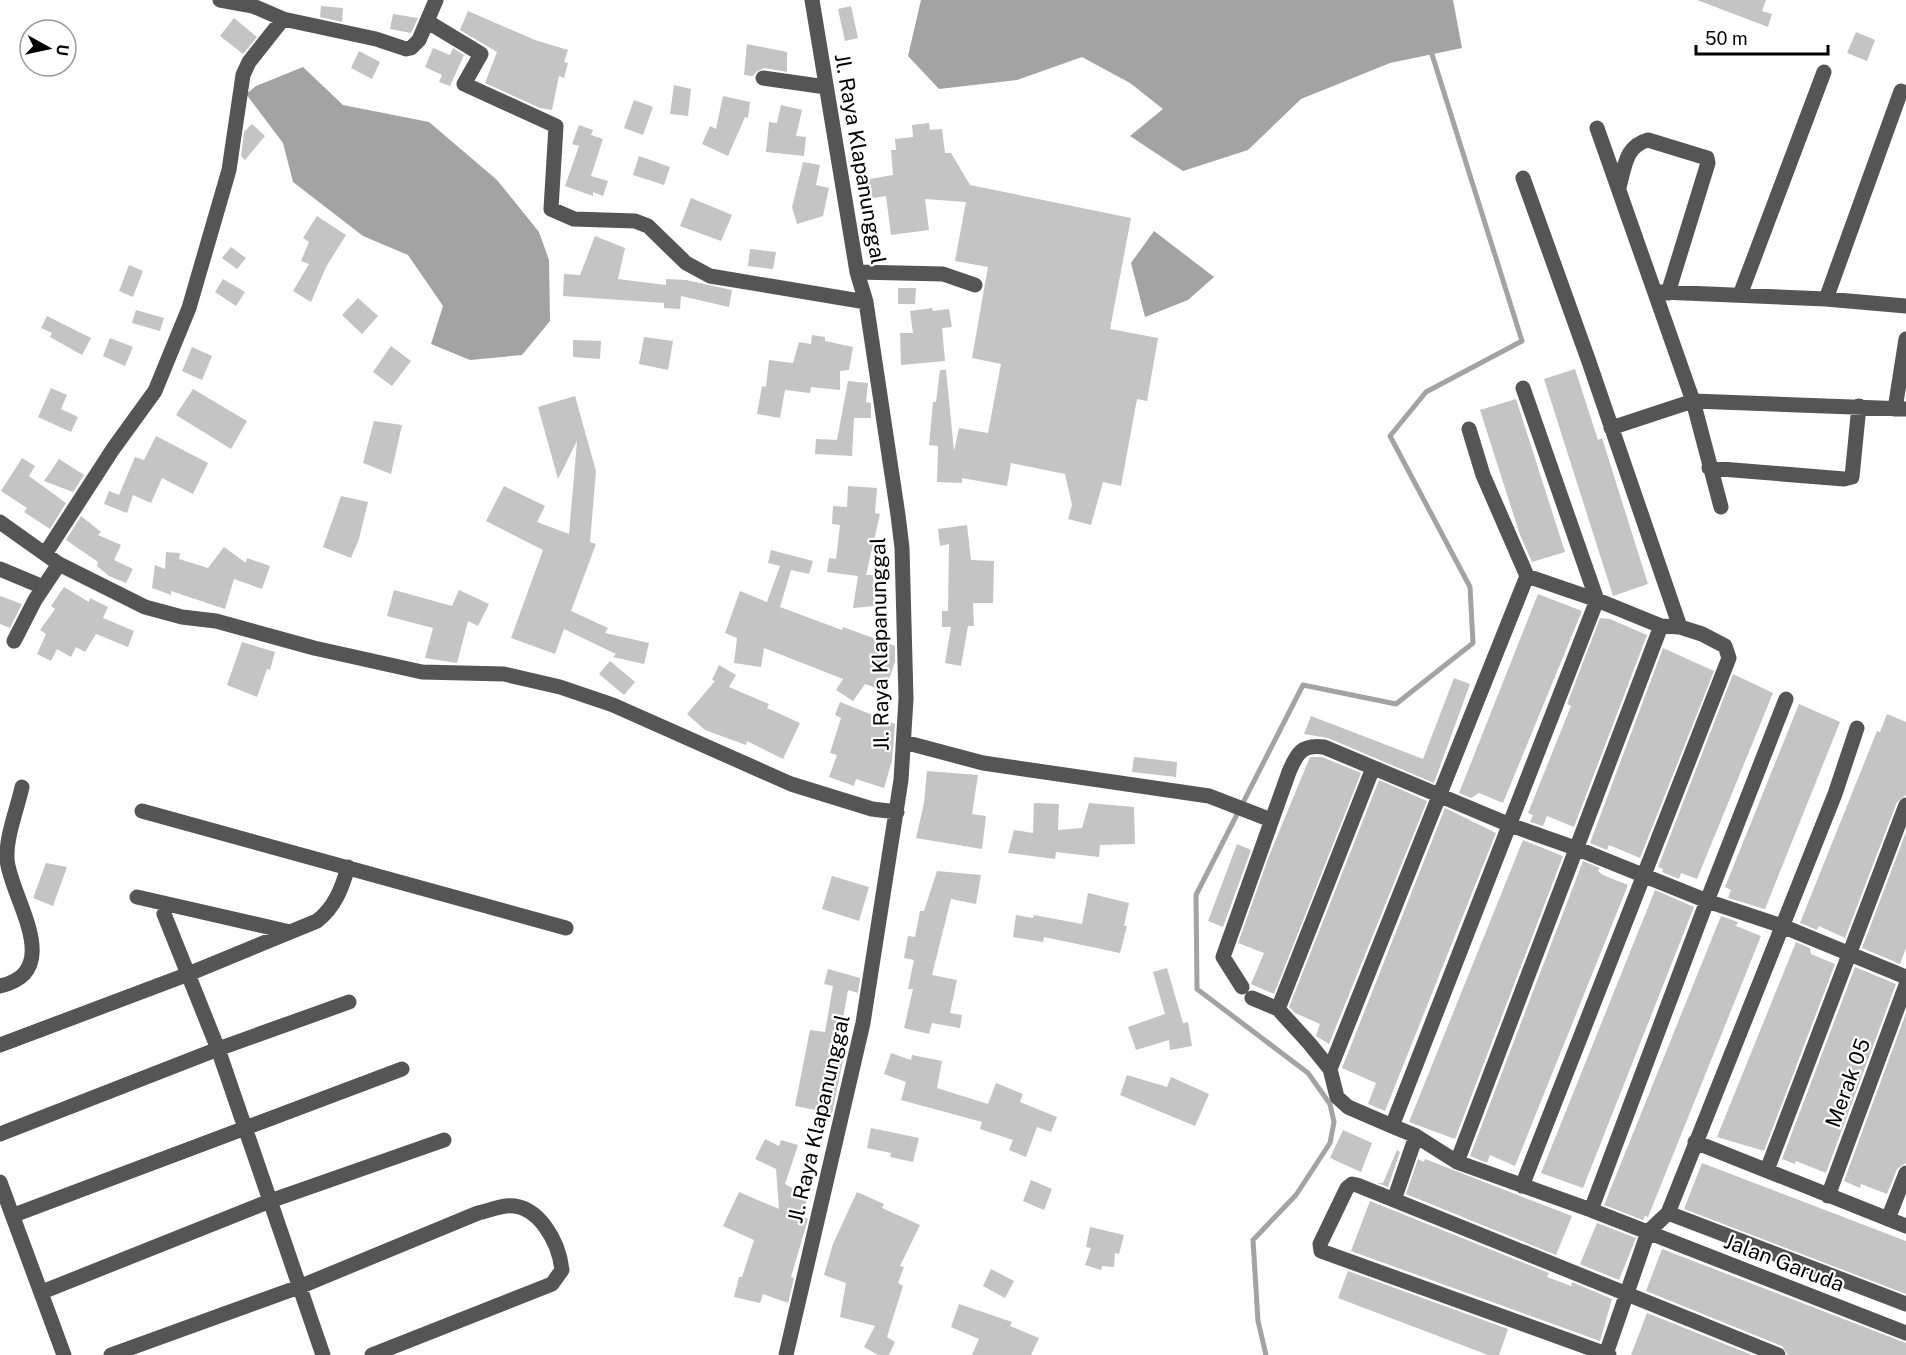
<svg xmlns="http://www.w3.org/2000/svg" width="1906" height="1355" viewBox="0 0 1906 1355" font-family="'Public Sans',sans-serif">
  <style>
    .water { fill: #a3a3a3 }
    .lines { fill: none; stroke-linecap: round; stroke-linejoin: round }
    .stream { stroke: #a3a3a3; stroke-width: 5 }
    .building { fill: #c4c4c4 }
    .minor { stroke: #555; stroke-width: 15 }
    .labels { text-anchor: middle; stroke-width: 4.5; stroke-linejoin: round; paint-order: stroke }
    .street-label { font-size: 21px; fill: #000; stroke: #fff }
  </style>
  <rect width="100%" height="100%" fill="#fff"/>
  <path class="water" d="M921 0H1453L1462 48 1390 63 1301 99 1248 150 1183 171 1130 136 1163 109 1130 83 1082 57 1017 80 939 89 908 56Z
    M303 67 343 105 429 122 497 180 539 232 549 260 550 321 522 355 470 360 431 344 443 306 408 255 363 236 293 182 283 143 246 94 256 86Z
    M1154 231 1214 277 1188 300 1145 317 1131 263Z"/>
  <g class="lines">
    <path class="stream" d="M1266 1355 1258 1321 1253 1240 1296 1195 1330 1143 1334 1122 1330 1104 1308 1073 1197 989 1196 895 1303 685 1396 704 1473 643 1470 587 1390 436 1426 392 1522 341 1430 48"/>
  </g>
  <path class="building" d="M1697 0H1766L1762 11 1772 14 1768 27Z
    M321 6 343 8 342 22 320 17Z
    M851 6 858 38 845 41 838 9Z
    M468 11 535 40 568 50 564 62 568 63 564 78 559 76 552 110 540 108 485 83 497 52 460 30Z
    M393 14 418 18 411 33 390 29Z
    M234 18 257 37 243 54 220 36Z
    M1856 32 1875 40 1867 61 1847 53Z
    M747 44 787 52V72L764 68 756 72 753 76 744 75Z
    M433 48 450 55 453 48 464 55 450 86 439 82 442 75 425 67Z
    M359 51 380 62 372 79 351 68Z
    M674 85 691 89 688 116 670 114Z
    M723 96 750 102 748 118 745 117 728 156 702 144 710 126 716 129Z
    M634 100 653 107 643 135 624 128Z
    M781 105 802 110 796 136 806 137 804 156 766 152 769 122 777 123Z
    M929 123 930 130 942 129 945 153H951L970 185 1131 218 1110 329 1158 338 1147 401 1137 399 1121 486 1103 482 1091 525 1068 519 1072 505 1065 474 1011 463 1007 486 962 478V483L937 482 938 446 929 445 933 402H936L940 370H946L954 451 959 428 988 433 1001 364 972 358 988 267 955 261 966 202 925 199 929 230 891 235 886 196 867 199 864 180 893 175 891 150H896L895 139 913 137 912 125Z
    M252 124 265 136 245 160 241 156 244 132Z
    M579 125 593 130 591 135 603 139 591 176 608 181 603 196 593 192V196L565 186 579 146 572 144Z
    M639 156 670 167 664 185 633 175Z
    M803 162 820 165 816 185 829 188 823 216 797 224 792 207Z
    M691 198 732 215 721 241 680 226Z
    M317 216 346 235 326 267 311 302 293 291 309 264 301 261 309 242 303 238Z
    M595 236 625 248 618 279 666 285V279L686 280 732 290 729 307 681 296 680 309 664 308V303L563 296 564 274 580 275Z
    M231 247 246 258 237 269 222 258Z
    M750 249 776 252 773 269 748 266Z
    M129 265 143 271 133 297 119 291Z
    M223 279 245 292 236 306 215 292Z
    M898 288H916L915 304H898Z
    M358 298 378 316 362 334 342 315Z
    M932 308 933 311 949 309 952 327 942 328 945 361 901 365 900 333H913L910 311Z
    M136 310 164 318 160 331 132 323Z
    M47 316 91 338 82 355 50 337 52 333 41 328Z
    M812 335 825 337V341L853 347 849 370 840 371V390L811 387 810 393 785 390 780 418 757 414 762 386 766 387 769 360 793 363 799 342 811 344Z
    M644 337 673 341 668 370 639 364Z
    M110 338 133 347 125 366 103 356Z
    M573 340 601 341 600 359 573 357Z
    M391 346 411 361 392 386 373 372Z
    M192 347 212 356 202 380 182 371Z
    M1575 369 1598 440 1602 438 1648 584 1613 596 1544 379Z
    M848 381 868 383 866 402 871 403V418H854L852 456 815 454 816 439 837 440Z
    M51 388 67 395 61 409 78 417 71 432 38 417Z
    M193 389 247 421 231 449 176 415Z
    M575 396 596 471 590 542 596 544 571 611 608 628 605 633 649 643 644 664 613 657 616 654 564 629 555 654 511 638 543 550 486 521 504 486 545 506 537 522 569 534 577 441 558 479 538 407Z
    M1516 399 1565 552 1532 562 1520 535 1480 410Z
    M374 421 402 425 391 474 363 463Z
    M156 436 208 463 193 494 162 478 151 503 133 495 127 513 104 504 109 491 119 495 135 457 144 460Z
    M22 458 35 466 29 476 66 503 50 529 24 512 27 508 1 491Z
    M59 459 84 475 73 492 44 481Z
    M848 486 877 488 875 513 880 514 866 575H873L875 606 853 608 858 576 827 572 829 558 836 559 840 525 832 524 833 506 847 507Z
    M341 496 368 502 359 539 351 558 323 547Z
    M81 516 101 532 98 535 121 545 114 560 133 569 126 583 109 576 97 566 98 562 66 540Z
    M967 525 971 560 994 561 993 603H973L974 626H968L961 666 945 663 951 627H942V611H948L949 544 940 546 938 529Z
    M224 547 246 563 247 558 270 566 262 589 234 579 225 609 171 591V595L152 588 155 565 165 569 166 552 180 553 179 559 208 568Z
    M771 550 813 561 809 574 791 570 780 607 842 630 843 627 895 646V662L885 691 865 684 853 701 836 690 843 679 764 648 761 667 734 663 737 638 725 633 740 591 767 602 780 566 768 563Z
    M64 587 89 602 90 598 108 607 103 618 134 631 128 647 96 634 85 652 76 647 71 657 57 649 51 661 37 654 46 634 40 630 55 609 51 606Z
    M394 590 452 606 459 590 489 604 478 626 468 621 457 663 425 658 433 628 387 616Z
    M1538 594 1582 611 1503 803 1479 793 1471 798 1459 793Z
    M0 596 22 604 10 628 0 624Z
    M1600 618 1610 619 1647 635 1574 827 1547 816 1543 826 1530 822 1533 815 1528 813 1571 706 1567 704Z
    M242 642 275 652 270 670 267 669 257 697 227 685Z
    M1663 648 1714 671 1640 858 1609 845 1607 850 1590 843Z
    M610 661 635 682 624 695 599 674Z
    M719 665 736 675 729 687 769 704 767 708 800 723 783 759 747 741 746 745 705 730 687 714 715 681 712 680Z
    M1733 674 1773 693 1697 879 1681 873 1679 879 1662 872 1663 869 1658 867Z
    M1454 678 1470 684 1434 783 1328 738 1304 734 1311 716 1423 759Z
    M840 702 895 724 892 761 884 788 856 779 854 786 829 777 837 755 830 753 841 718 835 715Z
    M1799 704 1840 722 1765 909 1728 898 1731 890 1725 887Z
    M1887 714 1906 722V795L1897 802 1845 938 1819 926 1817 930 1800 923 1877 731 1880 732Z
    M1134 757 1177 762 1176 777 1132 772Z
    M1310 757H1322L1361 773 1274 994 1251 984 1264 953 1238 943 1269 856Z
    M927 771 978 775 972 814 986 816 982 849 916 838 924 803Z
    M1379 780 1427 801 1329 1044 1316 1036 1320 1024 1295 1013 1289 1007Z
    M1034 803 1059 804 1058 830 1082 828 1089 803 1134 807 1135 844 1100 845 1099 857 1056 852 1055 859 1008 853 1014 830 1033 833Z
    M1445 808 1496 833 1385 1111 1368 1104 1376 1083 1342 1068Z
    M1906 832V948L1900 964 1862 948Z
    M1523 840 1563 856 1455 1139 1409 1122Z
    M1237 844 1251 850 1223 927 1208 921Z
    M1583 861 1600 868 1598 871 1603 875 1628 885 1515 1166 1490 1155 1487 1163 1470 1156Z
    M46 863 67 867 53 906 33 898Z
    M937 871 981 875 976 904 951 899 932 975 957 980 950 1013 962 1015 960 1028 932 1023 929 1034 904 1028 913 989H908L914 960 904 958 908 936 915 937 920 911H924Z
    M832 876 869 887 859 921 822 909Z
    M1655 890 1694 907 1583 1188 1541 1173Z
    M1088 893 1129 903 1124 926H1127L1120 953 1044 937 1043 942 1013 937 1016 915 1033 918 1034 915 1082 924Z
    M1721 916 1738 922 1736 926 1761 936 1648 1217 1645 1216 1643 1220 1604 1205Z
    M1796 942 1810 948 1811 954 1835 964 1764 1151 1717 1137Z
    M1855 967 1896 984 1826 1173 1796 1161 1795 1164 1782 1159Z
    M1167 968 1183 1023 1188 1022 1192 1046 1170 1050 1169 1040 1136 1050 1128 1027 1165 1014 1153 972Z
    M828 969 860 978 858 993 848 990 840 1035 848 1037 832 1113 795 1106 810 1030 825 1032 833 986 824 984Z
    M1906 1013V1163L1897 1169 1887 1194 1861 1184 1860 1188 1844 1181Z
    M891 1053 911 1060 912 1055 942 1061 937 1088 988 1104 996 1083 1023 1094 1020 1102 1057 1117 1051 1132 1037 1127 1026 1157 1009 1150 1013 1140 980 1129 982 1122 901 1100 906 1082 884 1074Z
    M1127 1075 1167 1087 1171 1077 1209 1094 1195 1126 1120 1095Z
    M871 1128 919 1138 913 1162 890 1157 891 1153 867 1148Z
    M1343 1130 1372 1143 1361 1172 1330 1158Z
    M765 1139 779 1146 781 1140 798 1145 785 1184 809 1197 799 1215 808 1219 791 1277 794 1278 788 1303 763 1294 760 1303 734 1297 739 1277H742L754 1240 723 1226 739 1192 779 1209 776 1169 755 1159Z
    M1397 1150 1400 1152 1388 1187 1377 1183H1383Z
    M1418 1159 1424 1162 1425 1159 1572 1216 1556 1255 1406 1194Z
    M1702 1163 1906 1241V1294L1684 1209Z
    M1031 1180 1052 1189 1044 1210 1023 1201Z
    M857 1192 884 1204 882 1208 920 1225 900 1266 904 1267 898 1283 903 1286 887 1337 895 1342 889 1355H878L864 1347 875 1326 840 1317 846 1283 824 1275 833 1244Z
    M1370 1201 1549 1273 1547 1277 1571 1286 1572 1282 1612 1299 1600 1341 1351 1251Z
    M1597 1223 1636 1238 1619 1280 1580 1264Z
    M1090 1227 1124 1235 1119 1254 1115 1253 1114 1267 1102 1266 1101 1270 1085 1265 1091 1248 1086 1247Z
    M1662 1249 1906 1343V1355H1788L1782 1346 1646 1291Z
    M991 1269 1014 1281 1005 1298 983 1286Z
    M1348 1271 1508 1329 1499 1355H1488L1338 1298Z
    M959 1304 1012 1322 1010 1326 1039 1338 1031 1355H972L979 1339 951 1327Z
    M1647 1313 1752 1355H1631Z"/>
  <g class="lines">
    <path class="minor" d="M220 0 253 6 283 19 376 39 406 49 411 48 419 40 436 0
      M428 22 481 54 464 84 556 126 551 209 574 219 635 221 648 226 686 263 710 276 866 302
      M763 78 826 87
      M1597 128 1693 401 1721 507
      M1523 178 1588 359 1680 627
      M1619 187C1625 167 1625 146 1648 140L1707 158 1708 163 1668 293
      M857 272 943 274 975 285
      M1661 292 1826 299 1906 306
      M1740 295 1824 72
      M1826 299 1901 91
      M1523 388 1597 600 1392 1126 1416 1136 1457 1162 1591 1210 1906 1333
      M1895 409 1906 339
      M1611 428 1693 401 1906 409
      M1709 468 1844 479 1852 477 1859 406
      M0 522 59 564 145 607 182 617 216 621 314 648 422 672 504 674 560 687 613 705 791 784 872 809 897 812
      M45 554 113 449 155 391 189 308 229 170 243 75 249 62 283 19
      M0 569 43 587
      M14 641 35 600 59 564
      M904 742 983 763 1209 796 1271 820
      M142 811 566 928
      M137 897 290 932
      M164 914 218 1049 323 1355
      M0 986C67 971 9 895 7 859 6 836 17 810 22 787
      M1242 987 1223 957 1289 772C1297 753 1302 744 1324 747L1510 825 1578 849 1707 901 1782 926 1906 977
      M1252 998 1278 1009 1309 1043 1330 1069 1337 1097 1348 1107 1392 1126
      M1278 1009 1373 768
      M0 1045 186 975 317 921C335 907 342 888 348 867
      M1330 1069 1527 576 1483 475 1469 429
      M0 1134 218 1049 349 1002
      M1695 1142 1906 1226
      M1457 1162 1661 626
      M1767 1170 1906 805
      M0 1182 64 1355
      M1522 1186 1729 658 1725 646 1702 634 1680 627 1661 626 1597 600 1527 576
      M1828 1196 1906 985
      M1394 1200 1416 1136
      M1591 1210 1707 901 1786 699
      M1668 1213 1906 1304
      M14 1215 402 1069
      M1888 1219 1906 1173
      M42 1292 270 1201 444 1140
      M1606 1354 1648 1232 1668 1213 1835 794 1857 728
      M111 1355 299 1287 478 1213C487 1211 497 1207 506 1206 539 1203 559 1243 562 1270L552 1284 372 1355
      M786 1355 863 1023 901 780 906 699 902 548 898 515 866 302 857 272 812 0
      M1609 1355 1321 1251 1320 1244 1347 1188 1352 1184 1357 1185 1778 1355"/>
  </g>
  <g class="labels">
    <g class="street-label">
      <text transform="translate(860 159) rotate(80)" y="7">Jl. Raya Klapanunggal</text>
      <text transform="translate(880 644) rotate(-91)" y="7">Jl. Raya Klapanunggal</text>
      <text transform="translate(1848 1083) rotate(-70)" y="7">Merak 05</text>
      <text transform="translate(819 1119) rotate(-77)" y="7">Jl. Raya Klapanunggal</text>
      <text transform="translate(1784 1263) rotate(21)" y="7">Jalan Garuda</text>
    </g>
  </g>
  <g transform="translate(48 48) rotate(98)"><circle r="28" fill="#ffffff" stroke="#999999" stroke-width="1.5"/>
  <path d="M0-4.5L10 22L0 15L-10 22Z" fill="#000000"/>
  <text y="-9" font-size="16" font-weight="bold" text-anchor="middle" fill="#000000">U</text>
  </g>
  <path d="M1696 45v9h132v-9" fill="none" stroke="#000000" stroke-width="3"/>
  <text x="1705" y="45" font-size="18" fill="#000000" stroke="#ffffff" stroke-width="4.5" paint-order="stroke">50 m</text>
</svg>
